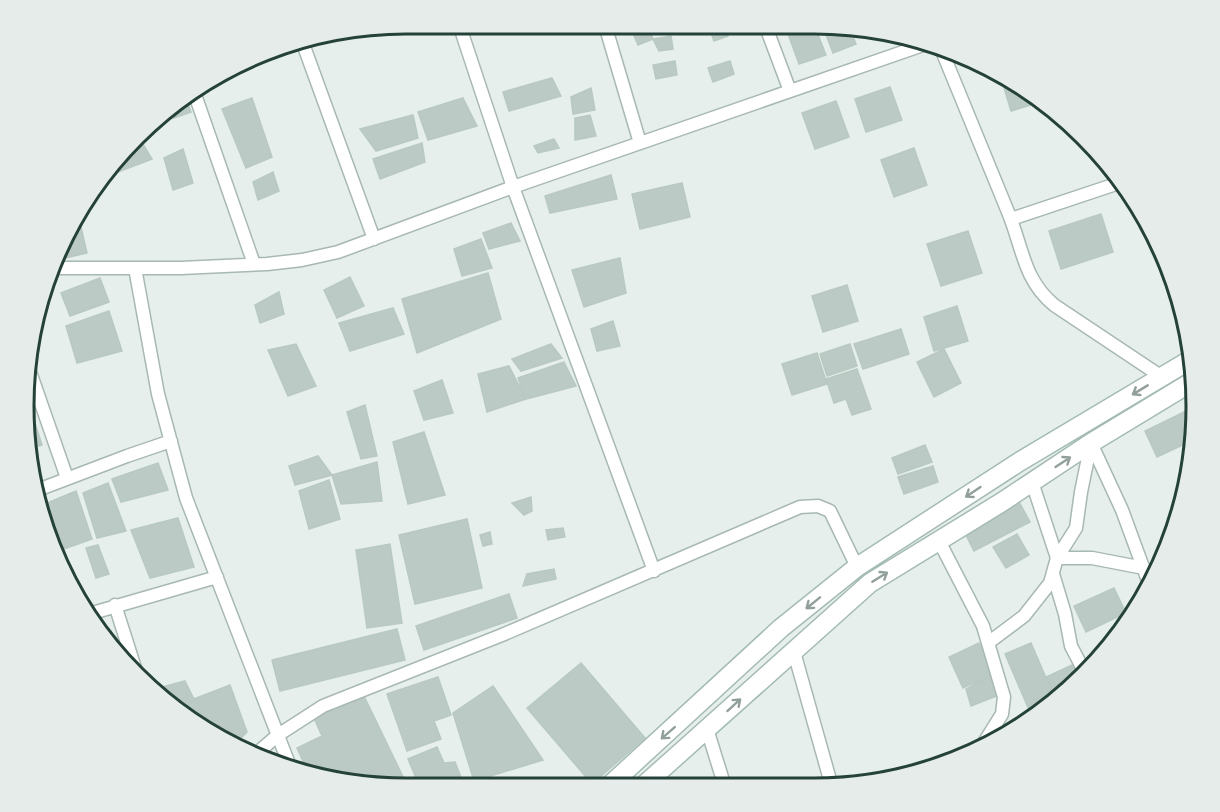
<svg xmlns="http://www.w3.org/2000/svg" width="1220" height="812" viewBox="0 0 1220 812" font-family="Lato,sans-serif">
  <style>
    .building { fill: #bbcac4; stroke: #b8c9c2; stroke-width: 1.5 }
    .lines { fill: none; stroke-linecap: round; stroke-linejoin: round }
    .street-casing { stroke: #a8b8b2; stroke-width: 15 }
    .secondary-casing { stroke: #a4bbb3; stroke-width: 21 }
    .street { stroke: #fff; stroke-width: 12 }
    .secondary { stroke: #fff; stroke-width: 18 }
    .oneway { stroke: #92a09c }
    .rim { fill: none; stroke: #24423a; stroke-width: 3 }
  </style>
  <rect width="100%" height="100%" fill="#e6efeb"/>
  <path class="building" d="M644 26H648L653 39 638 45 632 31Z
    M724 26 728 36 714 41 709 27Z
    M799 27H815L826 55 799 64 787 31Z
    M823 27H849L856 44 833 53Z
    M671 36 673 49 659 51 653 39Z
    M675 61 677 75 656 79 653 65Z
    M730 61 734 74 713 82 708 68Z
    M552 78 561 96 509 111 503 92Z
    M1007 80 1041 102 1011 111 1002 81Z
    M890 87 902 120 866 132 855 99Z
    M591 88 595 110 573 114 571 97Z
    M185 96 191 112 174 118 172 109Z
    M252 98 272 157 246 168 222 109Z
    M463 98 477 126 428 140 418 112Z
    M836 101 849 137 815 149 802 113Z
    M413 115 418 138 376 151 360 129Z
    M590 115 596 136 575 140V118Z
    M140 139 152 159 102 178 103 173Z
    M554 139 559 148 538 153 534 146Z
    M422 143 425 162 380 179 373 159Z
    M914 148 927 185 894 197 881 160Z
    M183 149 193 183 173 190 164 158Z
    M273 172 279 191 258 200 253 182Z
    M611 175 617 199 550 213 545 196Z
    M682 183 690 217 640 229 632 194Z
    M1101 214 1113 252 1061 269 1049 231Z
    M80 223 87 253 61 259 58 252 73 226Z
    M511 223 520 241 489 249 483 233Z
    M968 231 982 273 941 286 927 244Z
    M481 239 492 268 462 276 454 249Z
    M620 258 626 293 584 307 572 270Z
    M488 273 501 319 417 353 402 299Z
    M350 277 364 306 337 318 324 290Z
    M100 278 109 302 70 316 61 293Z
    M847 285 858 321 823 332 812 296Z
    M279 292 284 314 260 323 255 305Z
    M957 306 968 341 934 351 924 317Z
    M393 308 404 334 350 351 339 323Z
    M109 311 122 351 77 363 66 326Z
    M613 321 620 346 597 351 591 329Z
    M901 329 909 354 863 369 854 344Z
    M296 344 316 386 288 396 268 350Z
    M551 344 562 358 521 371 512 359Z
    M850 344 857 366 827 376 820 354Z
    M944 349 961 383 934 397 917 362Z
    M817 353 827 384 792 395 782 364Z
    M564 362 576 386 526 399 518 378Z
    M509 366 526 399 487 412 478 374Z
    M857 369 871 409 852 415 846 399 834 403 826 379Z
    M442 380 453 413 424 420 414 391Z
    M26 395 42 445 29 449Z
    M365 405 377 456 361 459 347 412Z
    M1186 411 1190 421 1187 443 1157 457 1145 431Z
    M424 432 445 495 408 504 393 442Z
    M925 445 932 462 898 474 892 458Z
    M318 456 332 475 295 485 289 466Z
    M377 462 382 501 341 504 332 475Z
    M158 463 168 490 121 502 112 479Z
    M933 466 938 482 904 494 898 477Z
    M329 480 340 519 309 529 299 491Z
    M108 483 126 531 97 538 83 493Z
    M76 491 92 539 61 550 45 504Z
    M531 497 532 511 524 515 512 503Z
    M1017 498 1030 522 974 551 962 527Z
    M45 508 61 550 58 551 42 509Z
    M178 518 194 567 150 578 131 530Z
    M467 519 482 588 415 604 399 535Z
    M563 528 565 537 548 540 546 530Z
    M490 532 492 544 483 546 480 535Z
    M1017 534 1029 555 1006 568 993 547Z
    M390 544 402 623 367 628 356 550Z
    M98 545 109 574 96 578 86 548Z
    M554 569 556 579 523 586 527 574Z
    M72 574 82 601 79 602 75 597 67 575Z
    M1114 588 1126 613 1086 632 1074 606Z
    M509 594 517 618 424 650 416 626Z
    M397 629 405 660 280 691 272 660Z
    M979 643 993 674 963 688 949 657Z
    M1031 643 1053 694 1030 712 1005 654Z
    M581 663 645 738 592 784 527 708Z
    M1072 665 1077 676 1054 694 1046 677Z
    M993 674 999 695 971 706 966 689Z
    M438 677 451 715 434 721 441 739 407 751 387 694Z
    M185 681 194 699 230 685 247 732 239 740 241 750 200 724 198 712 187 715 151 690Z
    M493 686 543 760 474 781 453 713Z
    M363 694 407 785H356L307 770 297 748 322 736 314 718Z
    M437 747 444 763 455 762 464 785H419L408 759Z"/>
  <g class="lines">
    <defs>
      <path id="street" d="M459 24 513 187 654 571
        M605 25 640 143
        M766 27 790 91
        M302 41 374 239
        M942 51C964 105 986 159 1008 212 1023 248 1023 279 1054 305L1162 377
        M193 89 254 264
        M1011 219 1116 184
        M51 268H181L267 264 302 260 338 252 513 187 923 45
        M135 268 158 394 186 498 289 764
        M28 366 67 478
        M1091 443 1122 510 1147 578
        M35 491 127 456 171 441
        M939 541 983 626 1004 697 1002 714 980 749
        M1057 558 1076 528 1081 492 1091 443
        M1057 558H1092L1144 568
        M1053 574 1065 614 1071 646 1084 671
        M115 605 136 671
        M89 614 217 577
        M988 643 1024 616 1050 583 1057 558 1032 482
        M794 652 832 787
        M707 729 725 787
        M256 754 278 735 323 706 502 635 800 507 818 506 830 511 857 567"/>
      <path id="secondary" d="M609 786 781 628 857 567 1019 462 1190 360
        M643 786 870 583 1002 502 1091 443 1195 380"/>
    </defs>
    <use href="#street" class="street-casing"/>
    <use href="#secondary" class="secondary-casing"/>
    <use href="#street" class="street"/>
    <use href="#secondary" class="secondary"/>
  </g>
  <defs><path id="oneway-shaft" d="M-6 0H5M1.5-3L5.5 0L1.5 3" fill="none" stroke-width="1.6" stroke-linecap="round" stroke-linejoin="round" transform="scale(1.5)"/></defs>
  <g class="oneway">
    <use href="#oneway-shaft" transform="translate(1140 390) rotate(149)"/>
    <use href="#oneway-shaft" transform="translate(1063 462) rotate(-33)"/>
    <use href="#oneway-shaft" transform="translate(973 492) rotate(146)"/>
    <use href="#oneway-shaft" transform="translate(880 577) rotate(-32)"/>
    <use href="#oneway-shaft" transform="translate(813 603) rotate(141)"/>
    <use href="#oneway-shaft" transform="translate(734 705) rotate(-42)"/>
    <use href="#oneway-shaft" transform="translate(668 733) rotate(139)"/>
  </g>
  <path d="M0 0H1220V812H0ZM406 34H814A372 372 0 0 1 1186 406V406A372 372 0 0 1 814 778H406A372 372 0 0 1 34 406V406A372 372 0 0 1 406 34Z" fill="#e6ecea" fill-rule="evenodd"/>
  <path class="rim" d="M406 34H814A372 372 0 0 1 1186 406V406A372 372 0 0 1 814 778H406A372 372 0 0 1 34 406V406A372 372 0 0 1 406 34Z"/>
</svg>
